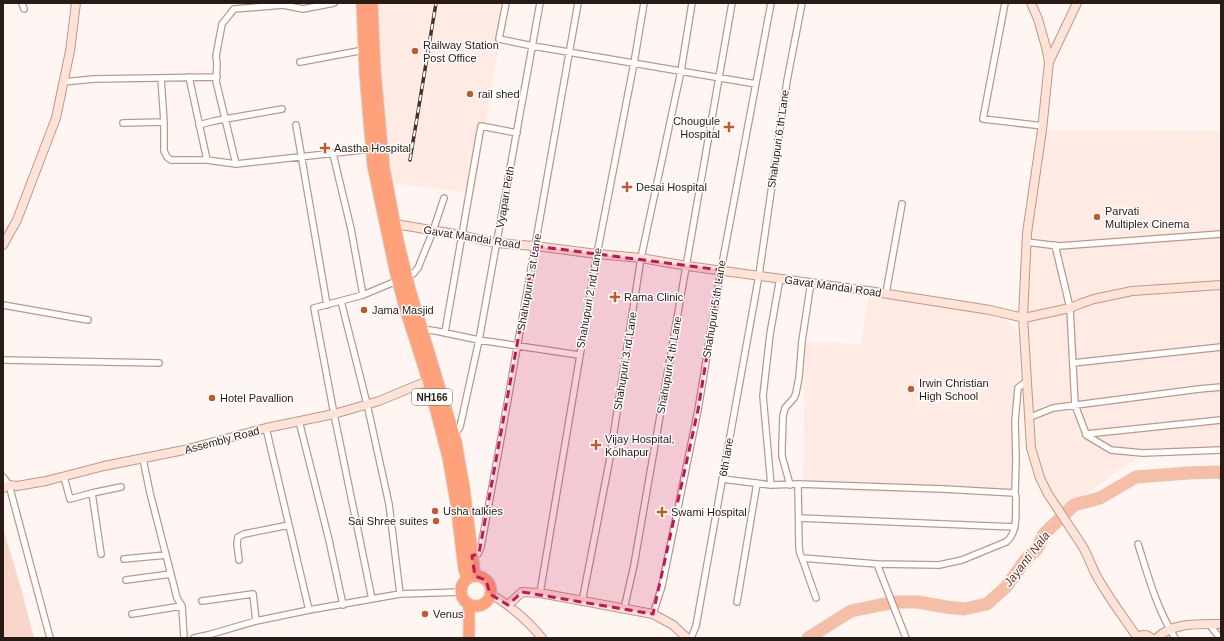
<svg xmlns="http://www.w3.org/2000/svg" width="1224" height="641" viewBox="0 0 1224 641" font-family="Helvetica,sans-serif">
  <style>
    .built { fill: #ffebe3 }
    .green { fill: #f8d7ca }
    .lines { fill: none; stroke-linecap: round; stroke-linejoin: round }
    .river { stroke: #f5bea7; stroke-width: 13 }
    .street-casing { stroke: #bd9889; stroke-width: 8 }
    .secondary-casing { stroke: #bd9889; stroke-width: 10 }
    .highway-casing { stroke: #d8d6d5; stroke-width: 13 }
    .street { stroke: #fff; stroke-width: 5.5 }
    .secondary { stroke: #ffe3d7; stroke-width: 8 }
    .highway { stroke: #ffa17a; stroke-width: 11 }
    .rail-casing { stroke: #41342e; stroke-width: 3.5 }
    .rail { stroke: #fff; stroke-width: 2; stroke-dasharray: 6; stroke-linecap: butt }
    .marked { fill: #c2185b; fill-opacity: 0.2; stroke: #c2185b; stroke-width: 3; stroke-dasharray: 8 5; stroke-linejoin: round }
    .poi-dot { fill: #c15b2c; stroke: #fff; stroke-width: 1.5 }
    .labels { text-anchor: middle; stroke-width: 3; stroke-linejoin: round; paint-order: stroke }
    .shield { fill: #fff; stroke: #685f5a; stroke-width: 1 }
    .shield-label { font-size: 10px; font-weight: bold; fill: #281a14 }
    .poi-label { font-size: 11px; fill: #281a14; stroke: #fff; text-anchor: start }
    .street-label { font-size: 11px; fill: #281a14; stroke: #fff }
    .water-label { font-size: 12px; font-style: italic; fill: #6a3117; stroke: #fff }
  </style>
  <rect width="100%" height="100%" fill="#fff6f3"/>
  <path class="built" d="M372 3H506L474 194 387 182Z
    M1042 130 1221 131V450L1143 453 1060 513 1035 463 1024 338 1027 233Z
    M869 291 989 314 1006 320 1016 330 1019 346 1018 432 1020 478 1013 494H941L858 492 803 486 805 342 861 344Z"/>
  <path class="green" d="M3 528 21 588 34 638H3Z"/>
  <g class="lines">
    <path class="river" d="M808 638 851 611 880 605 898 602H918L946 607 964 609 987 604 1006 587 1027 558 1037 549 1044 534 1074 505 1100 498 1136 477 1188 473 1217 472 1221 473"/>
    <defs>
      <path id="street" d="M22 3 24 9
        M506 3 499 39 533 46 756 84
        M1005 3 983 119 1043 126
        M300 62 364 50
        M189 77 207 160
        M161 78 164 122V151L167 157 171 160H207L236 164 371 149
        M63 82 94 79 217 77
        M123 123 164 122
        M199 125 214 121 282 109
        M296 125 327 305
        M333 154 351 229 363 295
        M236 164 216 81 217 64 216 56 222 24 234 9 283 5 303 9 334 3
        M1026 242 1059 246 1221 234
        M1055 245 1070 308 1075 405 1086 434 1221 420
        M407 278 413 274 418 268 433 231 444 198
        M886 293 902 204
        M341 301 367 404 389 504 400 594
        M3 305 88 320
        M421 329 436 331 479 340 579 355
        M445 332 481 126 517 133
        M3 360 159 363
        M1073 363 1221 347
        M1028 418 1053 408 1199 389 1221 387
        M299 421 329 540 343 605
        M266 428 309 610 400 594 461 592
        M454 435 460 427 479 340 540 3
        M1086 435 1111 450 1143 453 1221 450
        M143 459 150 493 166 555 177 598 182 606 184 638
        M3 477 9 485 50 638
        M64 477 70 499 92 493 121 487
        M722 479 771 485 798 484 799 547 800 554 802 558 877 564 906 638
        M798 484 943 489 1015 493 1016 497C1015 511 1019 532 1006 542L962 560 939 565 877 564
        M771 485 763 396 770 334 780 278
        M790 485 782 456V447L783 416 785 408 794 398 796 393 799 377 802 341 811 282
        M92 493 101 554
        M1015 493 1016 458 1015 421 1018 388 1027 381
        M799 518 1015 527
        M1138 544C1148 576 1157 609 1175 638
        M472 556 478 554 481 547 502 433 578 3
        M802 558 816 598
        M124 559 166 555
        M239 560 237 544 238 537 244 534 289 525
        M126 580 171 574
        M540 593 597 254 634 63 644 3
        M372 599 334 414 314 308 363 295 399 280
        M202 601 253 594 256 621 309 610
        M582 602 609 463 641 258 681 71 692 3
        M737 602 757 483
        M624 609 634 565 732 3
        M132 614 182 606
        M653 614 662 586 698 410 721 270 771 3
        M1209 624 1220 638
        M194 638 208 635 256 621
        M691 638 696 626 759 275 787 81 802 3"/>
      <path id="secondary" d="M1031 3 1038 19 1046 47 1049 62 1042 130 1027 233 1023 317 1031 448 1040 478 1048 494 1083 547C1088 556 1091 565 1095 573 1107 596 1123 616 1137 637
        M1049 62 1077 3
        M395 224 461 235 496 243 535 246 597 254 641 258 687 266 869 291 990 310 1024 318 1070 308 1082 303 1094 299 1132 291 1221 285
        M3 245 17 220 56 118 70 51 76 3
        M3 488 9 485 17 486 46 481 104 466 184 450 266 428 334 414 379 401 432 379
        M490 594C508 603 530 623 542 638
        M508 605 522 592 540 593 653 614 673 625 687 638
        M1136 638C1141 634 1147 634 1151 638
        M1157 638C1173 622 1200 624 1221 624"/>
      <path id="highway" d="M362 3 365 73 373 166 395 270 405 308 428 380 448 457 456 503 464 569 467 578
        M372 3 375 70 384 168 398 241 410 290 456 442 464 487 475 576
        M461 591a15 15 0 1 1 30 0a15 15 0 1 1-30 0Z
        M469 638V604"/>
    </defs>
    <use href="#street" class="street-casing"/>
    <use href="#secondary" class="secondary-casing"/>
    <use href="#highway" class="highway-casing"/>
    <use href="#street" class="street"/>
    <use href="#secondary" class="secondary"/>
    <use href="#highway" class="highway"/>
    <defs>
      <path id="rail" d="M410 160 436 3"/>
    </defs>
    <use href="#rail" class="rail-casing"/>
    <use href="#rail" class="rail"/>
  </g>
  <path class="marked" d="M535 246 721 270 698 410 653 614 522 592 508 605 490 594 486 580 475 576 472 556 479 553Z"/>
  <g class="poi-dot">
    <circle cx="415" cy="51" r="4"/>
    <circle cx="470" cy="94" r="4"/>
    <path d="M727 121h4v4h4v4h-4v4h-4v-4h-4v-4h4z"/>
    <path d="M323 142h4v4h4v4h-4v4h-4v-4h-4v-4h4z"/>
    <path d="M625 181h4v4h4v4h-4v4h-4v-4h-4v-4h4z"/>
    <circle cx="1097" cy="217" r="4"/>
    <path d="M613 291h4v4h4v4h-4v4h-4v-4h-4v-4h4z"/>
    <circle cx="364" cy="310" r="4"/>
    <circle cx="911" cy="389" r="4"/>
    <circle cx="212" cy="398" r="4"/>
    <path d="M594 439h4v4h4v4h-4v4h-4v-4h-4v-4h4z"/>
    <circle cx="435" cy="511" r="4"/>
    <path d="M660 506h4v4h4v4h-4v4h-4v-4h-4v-4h4z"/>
    <circle cx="436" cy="521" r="4"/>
    <circle cx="425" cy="614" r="4"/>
  </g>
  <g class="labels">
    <rect class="shield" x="412" y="389" width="40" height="16" rx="3"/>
    <g class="shield-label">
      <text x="432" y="401">NH166</text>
    </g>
    <g class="poi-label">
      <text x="423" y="49">Railway Station<tspan x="423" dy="13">Post Office</tspan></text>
      <text x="478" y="98">rail shed</text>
      <text x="720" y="125" text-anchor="end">Chougule<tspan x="720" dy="13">Hospital</tspan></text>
      <text x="334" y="152">Aastha Hospital</text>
      <text x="636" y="191">Desai Hospital</text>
      <text x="1105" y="215">Parvati<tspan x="1105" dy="13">Multiplex Cinema</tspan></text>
      <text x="624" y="301">Rama Clinic</text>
      <text x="372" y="314">Jama Masjid</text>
      <text x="919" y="387">Irwin Christian<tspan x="919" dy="13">High School</tspan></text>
      <text x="220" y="402">Hotel Pavallion</text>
      <text x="605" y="443">Vijay Hospital,<tspan x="605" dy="13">Kolhapur</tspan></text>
      <text x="443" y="515">Usha talkies</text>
      <text x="671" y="516">Swami Hospital</text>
      <text x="428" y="525" text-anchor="end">Sai Shree suites</text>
      <text x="433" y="618">Venus</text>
    </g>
    <g class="street-label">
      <text transform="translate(778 139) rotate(-82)" y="4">Shahupuri 6 th Lane</text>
      <text transform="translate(505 197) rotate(-80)" y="4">Vyapari Peth</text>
      <text transform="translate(472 237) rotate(9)" y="4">Gavat Mandai Road</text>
      <text transform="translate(529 282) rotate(-80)" y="4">Shahupuri 1 st Lane</text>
      <text transform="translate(833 286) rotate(8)" y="4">Gavat Mandai Road</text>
      <text transform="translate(589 298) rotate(-80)" y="4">Shahupuri 2 nd Lane</text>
      <text transform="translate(714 309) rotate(-81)" y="4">Shahupuri 5 th Lane</text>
      <text transform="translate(625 361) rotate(-81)" y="4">Shahupuri 3 rd Lane</text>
      <text transform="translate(669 365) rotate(-80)" y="4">Shahupuri 4 th Lane</text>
      <text transform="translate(222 440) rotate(-15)" y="4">Assembly Road</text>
      <text transform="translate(726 457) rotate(-80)" y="4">6th lane</text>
    </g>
    <g class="water-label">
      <text transform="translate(1027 559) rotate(-52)" y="4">Jayanti Nala</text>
    </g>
  </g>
  <rect width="1224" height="641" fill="none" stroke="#281a14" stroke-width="8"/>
</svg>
